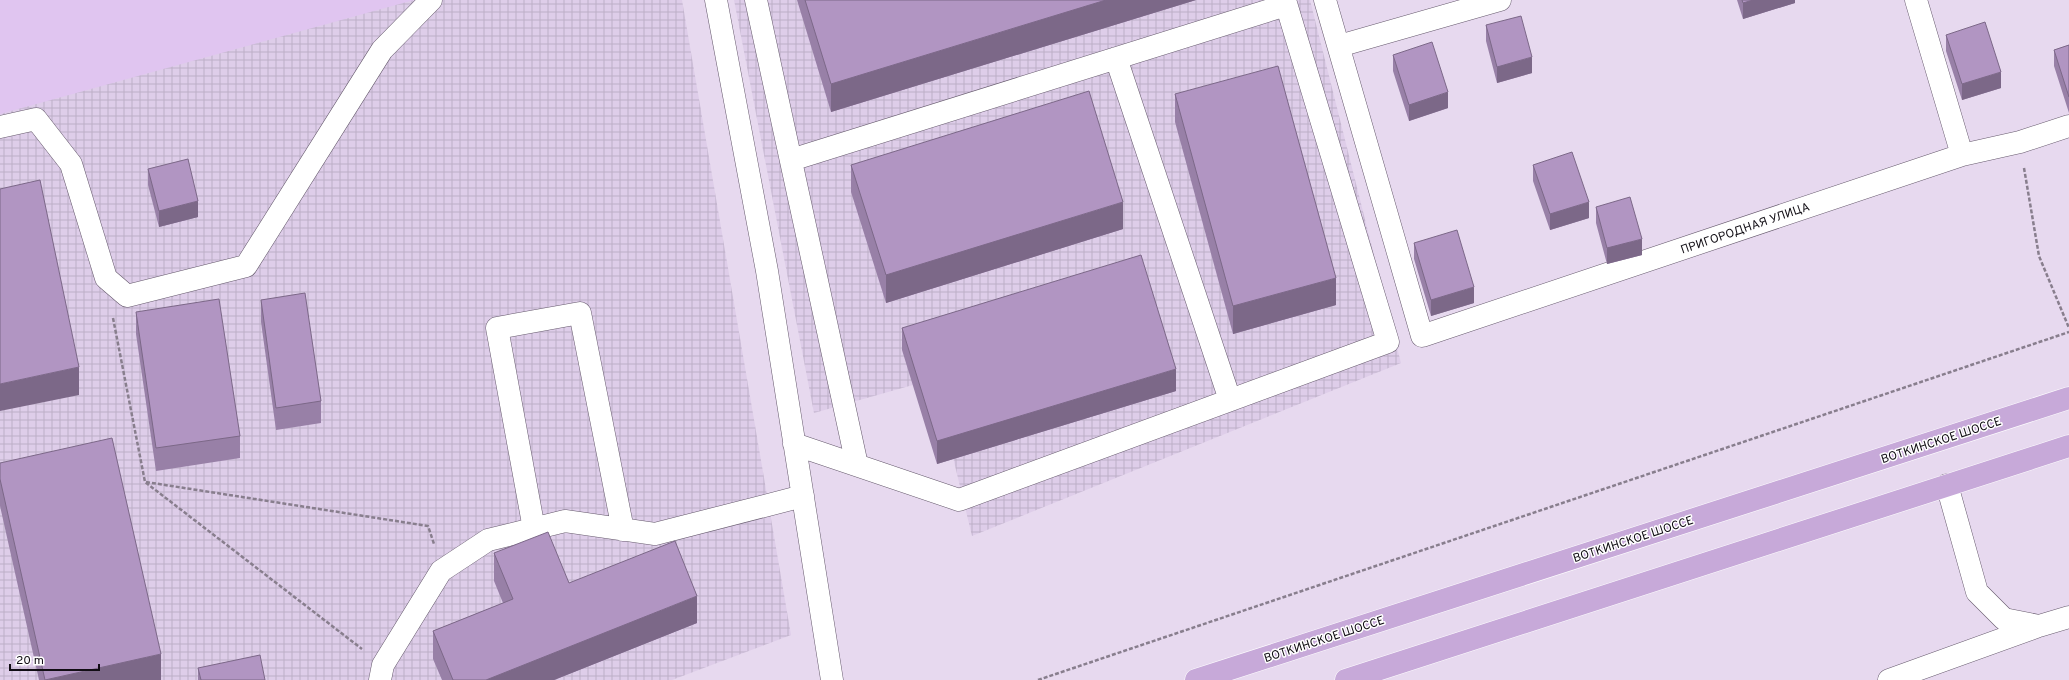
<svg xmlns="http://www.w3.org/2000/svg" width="2069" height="680" viewBox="0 0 2069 680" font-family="Overpass,sans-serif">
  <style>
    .industrial { fill: url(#industrial-grid) }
    .green { fill: #e0c5f0 }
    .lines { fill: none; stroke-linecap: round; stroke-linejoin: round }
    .minor-casing { stroke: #665a6d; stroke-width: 23 }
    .major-casing { stroke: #fff; stroke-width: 23 }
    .path { stroke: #887e8d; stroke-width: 2.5; stroke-dasharray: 4 2; stroke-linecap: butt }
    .minor { stroke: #fff; stroke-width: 22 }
    .major { stroke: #c7a9d9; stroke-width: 22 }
    .wall { fill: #9880a7 }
    .shaded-wall { fill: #7c6888 }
    .building { fill: #b195c2; stroke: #7c6888 }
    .labels { text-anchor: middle; stroke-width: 3; stroke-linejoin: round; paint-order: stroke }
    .street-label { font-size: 12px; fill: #110d14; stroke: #fff }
  </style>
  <defs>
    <pattern id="industrial-grid" width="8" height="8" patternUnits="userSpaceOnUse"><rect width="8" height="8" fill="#decde9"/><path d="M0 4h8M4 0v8" fill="none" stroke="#bdafc7"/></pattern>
  </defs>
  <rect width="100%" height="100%" fill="#e7d9ef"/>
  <path class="industrial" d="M407 0H682L791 635 672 680H0V113Z
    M734 0H1310L1401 363 972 536 934 379 814 413Z"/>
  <path class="green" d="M0 0H414L0 114Z"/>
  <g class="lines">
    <defs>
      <path id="minor" d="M716 0 767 271 832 680
        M756 0 857 465
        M1325 0 1422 336 1962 155 2020 142 2069 126
        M1916 0 1962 155
        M1339 46 1500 0
        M1116 58 1230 400
        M0 127 36 119 71 164 106 278 127 296 246 266 382 50 431 0
        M791 160 1286 5
        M794 444 959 500 1388 342 1285 0
        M1947 485 1977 592 2004 619 2039 626 2069 617
        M534 529 497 328 580 313 623 530
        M380 680 383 665 441 571 488 540 565 521 655 534 803 496
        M1889 680 2039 626"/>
      <path id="major" d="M1196 680 2069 398
        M1346 680 2069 446"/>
    </defs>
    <use href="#minor" class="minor-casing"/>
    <use href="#major" class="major-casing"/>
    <path class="path" d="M2024 168 2039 256 2069 328
      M113 318 145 482 362 649
      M146 482 428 526 434 544
      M1038 680 2069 332"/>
    <use href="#minor" class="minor"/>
    <use href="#major" class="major"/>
  </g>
  <path class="wall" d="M797 0H1196L831 112Z
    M1737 0H1795V3L1743 19Z
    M1486 25 1532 73 1497 83 1486 41Z
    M1946 35 2001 88 1962 100 1946 51Z
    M2069 45V113L2054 66V50Z
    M1393 55 1448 108 1409 121 1393 71Z
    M1175 94 1336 305 1233 334 1175 122Z
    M851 165 1123 229 886 303 851 192Z
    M1533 165 1589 218 1550 230 1533 181Z
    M148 169 198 217 159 227 148 185Z
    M1596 207 1642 255 1607 264 1596 223Z
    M1414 243 1474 303 1431 316 1414 259Z
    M261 300 321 401V423L276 430 261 322Z
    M136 312 240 436V458L156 471 136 334Z
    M902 328 1176 391 937 464 902 350Z
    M0 463 161 680H39L0 506Z
    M494 553 569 583 697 623 554 680H442L433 659V631L503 603 494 581Z
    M198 668 265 680H198Z"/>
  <path class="shaded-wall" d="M1106 0H1196L831 112V84Z
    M1753 0H1795V3L1743 19V3Z
    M1532 57V73L1497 83V67Z
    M2001 72V88L1962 100V84Z
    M1448 92V108L1409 121V105Z
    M198 201V217L159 227V211Z
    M1123 202V229L886 303V275Z
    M1589 202V218L1550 230V214Z
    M1642 239V255L1607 264V248Z
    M1336 278V305L1233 334V306Z
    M1474 287V303L1431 316V300Z
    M79 367V395L0 411V384Z
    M1176 369V391L937 464V441Z
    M697 596V623L554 680H486Z
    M161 654V680H46Z"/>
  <path class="building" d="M805 0H1106L831 84Z
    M1742 0H1753L1743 3Z
    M1521 16 1532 57 1497 67 1486 25Z
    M1985 22 2001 72 1962 84 1946 35Z
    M1432 42 1448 92 1409 105 1393 55Z
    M2069 45V97L2054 50Z
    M1278 66 1336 278 1233 306 1175 94Z
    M1089 91 1123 202 886 275 851 165Z
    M1572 152 1589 202 1550 214 1533 165Z
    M188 159 198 201 159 211 148 169Z
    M40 180 79 367 0 384V189Z
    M1630 197 1642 239 1607 248 1596 207Z
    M1457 230 1474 287 1431 300 1414 243Z
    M1141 255 1176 369 937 441 902 328Z
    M305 293 321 401 276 408 261 300Z
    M219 299 240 436 156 448 136 312Z
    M112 438 161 654 45 680 0 479V463Z
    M548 532 569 583 675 541 697 596 486 680H453L433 631 513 599 494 553Z
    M260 655 265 680H201L198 668Z"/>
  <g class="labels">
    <g class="street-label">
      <text transform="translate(1745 228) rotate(-19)" y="4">ПРИГОРОДНАЯ УЛИЦА</text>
      <text transform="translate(1941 440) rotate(-18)" y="4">ВОТКИНСКОЕ ШОССЕ</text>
      <text transform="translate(1633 539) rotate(-18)" y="4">ВОТКИНСКОЕ ШОССЕ</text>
      <text transform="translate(1324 639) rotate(-18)" y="4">ВОТКИНСКОЕ ШОССЕ</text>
    </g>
  </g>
  <path d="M10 664v6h89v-6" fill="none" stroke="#110d14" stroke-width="2"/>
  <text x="16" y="664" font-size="12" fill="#110d14" stroke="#ffffff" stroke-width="3" paint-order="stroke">20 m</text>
</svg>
